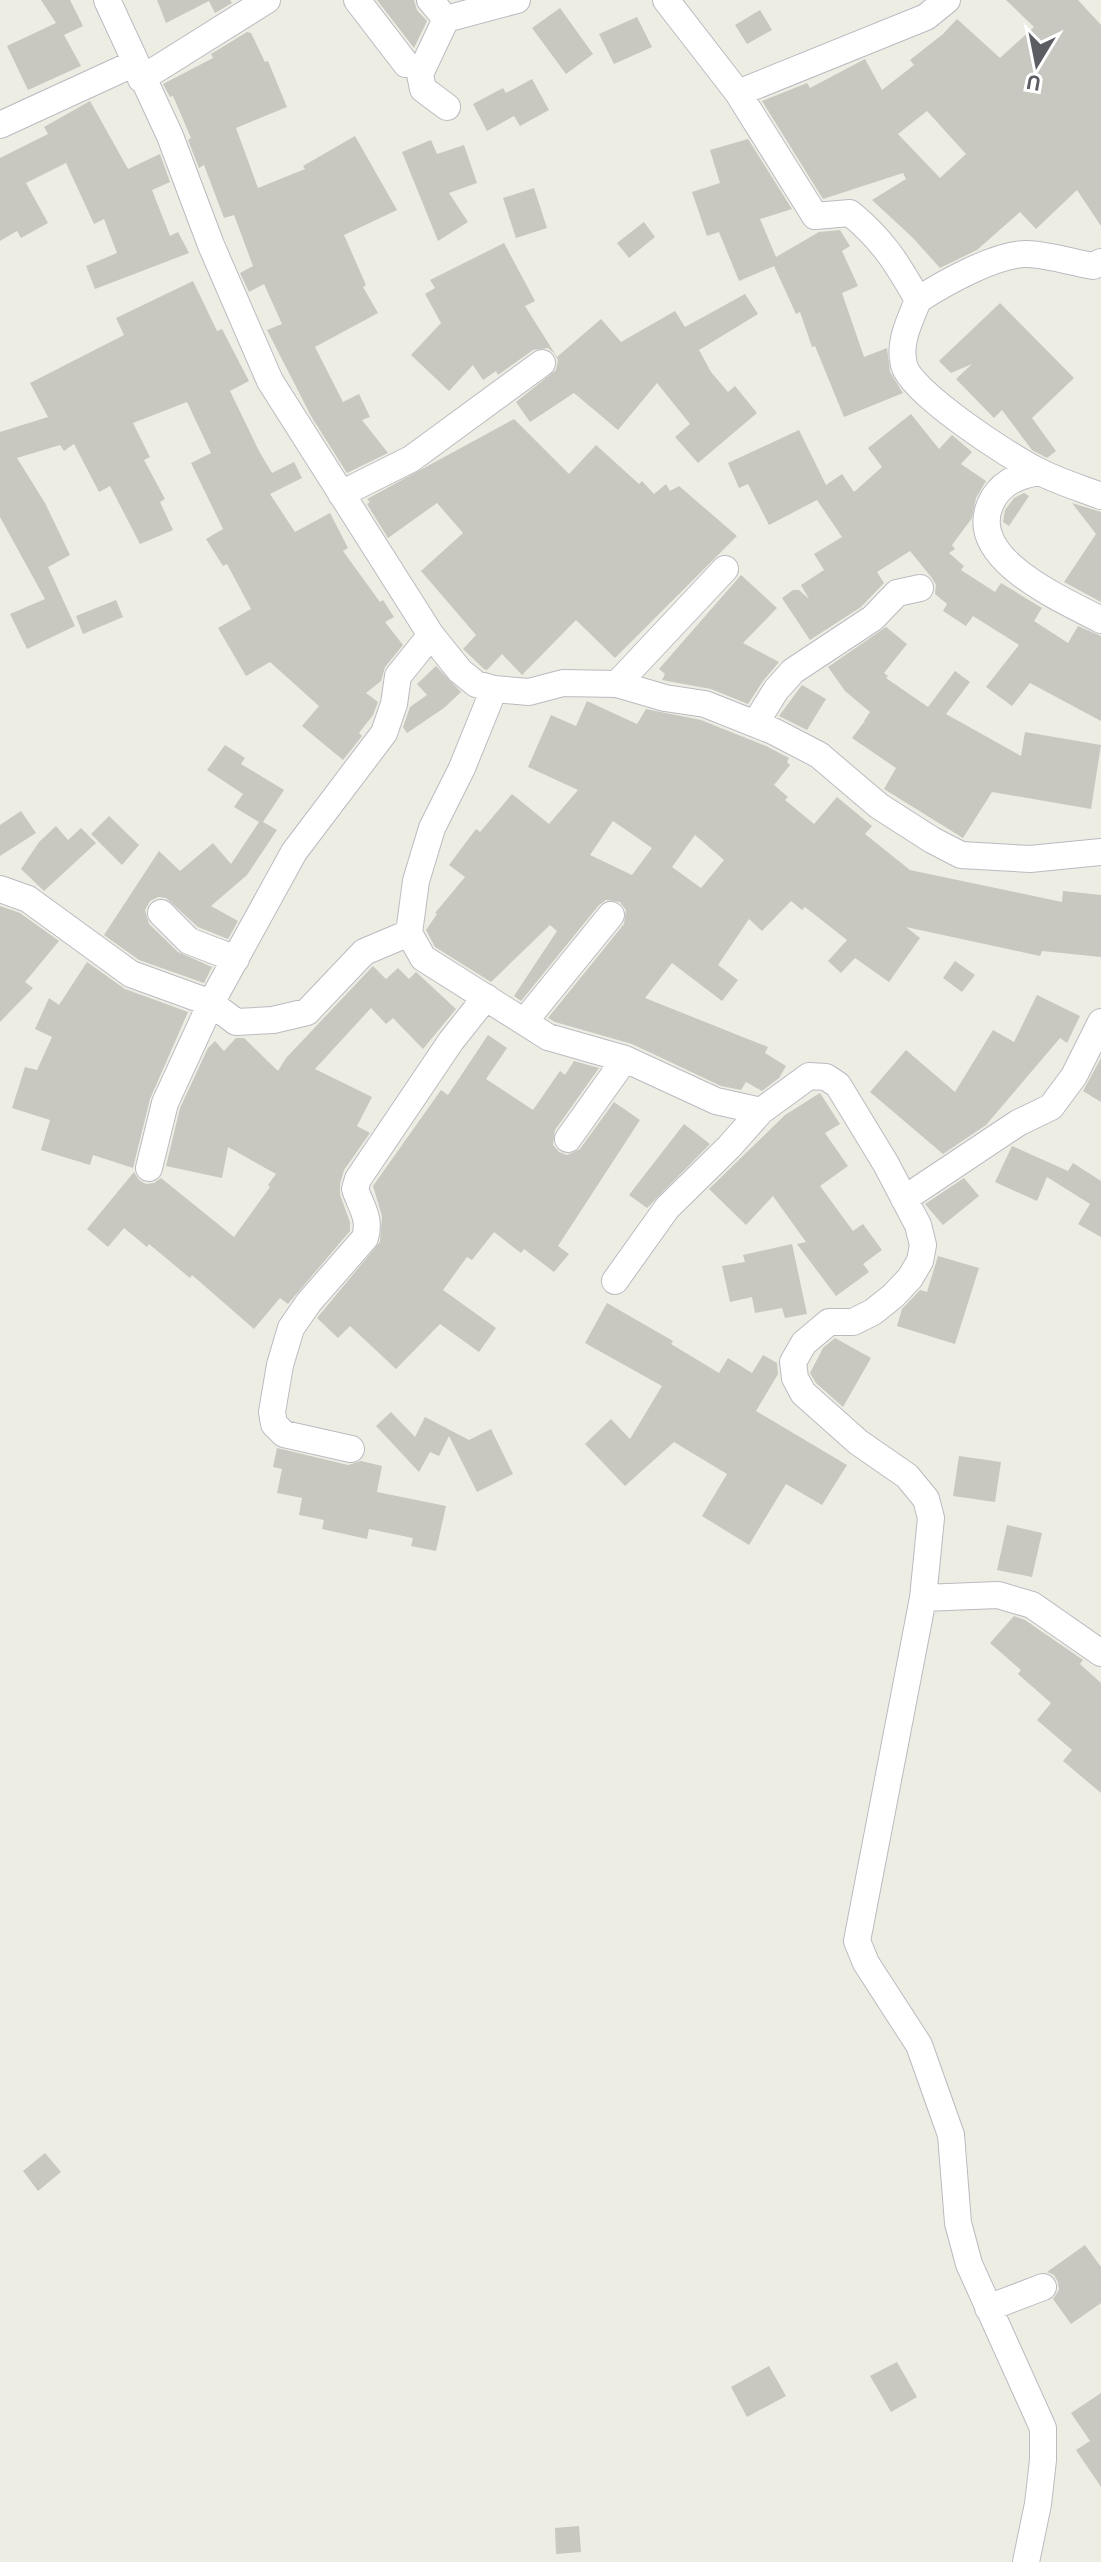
<svg xmlns="http://www.w3.org/2000/svg" width="1101" height="2562" viewBox="0 0 1101 2562" font-family="'Alegreya Sans',sans-serif">
  <style>
    .building { fill: #c8c7c0; fill-rule: evenodd }
    .lines { fill: none; stroke-linecap: round; stroke-linejoin: round }
    .minor-casing { stroke: #babbc1; stroke-width: 28 }
    .minor { stroke: #fff; stroke-width: 26 }
  </style>
  <rect width="100%" height="100%" fill="#eeede3"/>
  <path class="building" d="M41 0H70L83 26 64 35 81 66 28 90 7 46 56 23Z
    M157 0H230L232 3 215 13 209 1 166 23Z
    M377 0H414L417 10 427 21 414 48Z
    M1006 0H1078L1101 25V226L1077 190 1036 229 1020 212 977 250 940 268 913 238 872 200 906 179 903 173 823 199 762 101 807 83 810 88 865 59 882 90 914 65 910 60 943 34 957 19 1000 58 1034 27ZM927 111 966 154 940 178 898 134Z
    M560 8 593 54 566 74 532 28Z
    M760 10 772 30 747 44 735 25Z
    M637 17 652 47 614 64 599 34Z
    M247 32 251 33 265 62 268 61 287 107 236 128 258 188 305 169 303 166 355 136 397 210 344 235 366 285 363 287 378 313 315 347 343 402 359 394 370 417 362 420 388 453 347 473 311 416 267 330 282 324 264 284 249 292 240 273 253 266 234 215 224 218 204 165 199 168 188 140 191 138 173 96 170 97 163 84 213 58 211 54Z
    M532 79 549 110 520 126 514 116 487 131 473 104 503 88 506 93Z
    M90 101 128 169 160 154 170 182 152 190 170 236 178 232 189 253 95 289 86 266 117 253 104 219 94 224 66 163 26 183 48 223 21 238 17 231 0 241V158L48 134 44 127Z
    M748 139 792 209 760 219 776 257 819 232 840 230 850 246 842 251 858 286 842 293 864 357 887 348 890 372 903 393 844 417 815 346 812 347 800 312 796 314 774 266 739 281 719 232 707 236 692 192 720 183 710 150Z
    M431 140 437 154 464 145 477 183 449 193 468 222 438 241 402 152Z
    M534 188 547 228 516 238 503 198Z
    M644 222 655 237 629 258 617 243Z
    M504 243 535 301 525 306 557 357 601 319 621 342 675 311 685 327 745 294 758 314 699 350 711 372 728 392 735 386 757 413 698 463 675 437 690 424 657 383 618 430 574 393 530 422 516 402 556 370 558 360 554 353 548 348 533 350 498 375 496 371 483 380 473 365 449 391 411 355 441 323 425 294 435 288 430 280Z
    M193 281 217 331 222 329 249 381 230 391 259 451 272 473 294 462 302 478 270 494 295 532 330 513 348 548 343 551 380 602 383 600 394 617 385 622 403 645 385 667 381 681 366 693 378 702 373 715 359 733 362 736 343 760 302 726 319 706 270 662 246 676 218 628 251 609 227 564 223 566 206 539 223 529 191 463 211 453 187 402 133 423 150 457 144 460 165 499 160 502 173 530 140 544 110 486 99 492 74 444 64 451 60 445 17 458 45 503 70 555 48 567 75 626 27 649 10 614 45 599 0 517V432L48 417 30 383 124 335 116 318Z
    M1000 303 1074 378 1032 418 1056 451 1047 458 1032 450 1002 410 994 418 956 379 972 364 951 373 939 361Z
    M911 414 939 449 952 435 972 452 961 464 986 481 976 498 972 518 952 545 955 549 949 553 964 566 961 570 995 592 1001 583 1042 608 1034 621 1068 643 1078 626 1101 636V721L1030 683 1012 706 986 687 1019 645 973 616 966 626 943 611 947 604 935 594 936 585 932 578 910 551 877 572 884 583 861 607 810 640 782 598 793 590H799L809 599 801 585 824 570 814 554 842 537 817 500 769 525 748 484 739 488 728 463 799 430 826 485 842 474 854 492 882 467 868 448Z
    M514 419 569 474 596 445 639 484 642 481 654 494 666 484 670 491 679 486 737 536 615 658 576 620 522 675 502 654 487 670 484 669 463 649 476 635 421 571 463 533 437 503 388 538 367 504 370 502 367 499Z
    M1024 493 1029 496 1009 526 1003 522 1005 510 1014 498Z
    M1072 503 1101 512V602L1064 582 1096 534Z
    M741 575 777 608 743 643 779 662 763 681 748 704 711 689 662 680 665 674 659 669Z
    M116 600 123 617 83 634 76 616Z
    M886 627 907 644 884 673 888 676 886 678 928 707 955 671 970 682 946 714 1021 756 1025 732 1101 745 1091 809 992 792 963 838 884 789 896 768 852 738 864 722 866 724 864 721 870 712 845 691 828 667Z
    M436 666 461 692 444 708 407 733 403 727 410 707 427 695 417 684Z
    M802 685 826 699 807 730 779 716Z
    M587 701 637 724 646 709 701 720 766 746 789 758 787 762 790 765 774 785 788 797 785 800 814 824 837 797 872 826 865 834 910 870 1062 902 1063 891 1101 895V957L1042 951 1040 956 906 927 920 938 889 982 855 958 841 973 828 961 847 940 805 907 802 910 791 901 762 931 749 919 718 965 738 980 722 1001 672 963 645 998 768 1047 765 1053 786 1066 779 1078 762 1091 746 1082 741 1090 721 1086 632 1044 555 1022 548 1018 624 924 626 910 620 902 606 900 599 905 521 1001 514 996 557 931 550 925 491 982 435 947 426 930 437 914 435 913 465 877 449 865 476 829 480 832 512 794 549 824 578 790 528 767 551 715 576 726ZM613 821 652 848 632 875 590 855ZM695 835 724 860 701 888 672 867Z
    M225 745 245 758 241 764 284 790 263 822 277 830 247 875 211 906 238 921 228 939 198 927 166 898 158 897 150 901 145 910 149 924 178 952 212 967 204 983 139 960 104 935 159 851 180 871 213 843 231 864 259 822 234 807 243 794 207 770Z
    M21 811 36 833 0 856V825Z
    M109 816 139 845 122 865 91 834Z
    M56 826 68 840 81 828 96 843 44 891 21 869 39 842Z
    M0 906 20 913 59 941 25 982 33 988 0 1022Z
    M955 961 975 975 962 992 943 978Z
    M87 962 125 989 188 1012 150 1099 133 1168 93 1155 90 1165 41 1150 50 1120 12 1108 25 1067 37 1070 52 1037 35 1029 49 998 59 1005Z
    M373 966 386 979 398 968 409 979 416 972 456 1009 423 1049 393 1018 386 1024 371 1008 315 1069 372 1097 357 1126 370 1133 344 1170 340 1184V1195L350 1222V1231L288 1304 280 1298 254 1329 192 1275 190 1278 149 1244 147 1247 124 1228 108 1247 87 1229 134 1172 139 1180 146 1184 154 1183 161 1178 234 1237 270 1187 268 1185 276 1174 228 1147 222 1178 166 1166 180 1108 208 1048 215 1041 224 1051 236 1038H244L278 1071 286 1058Z
    M1037 995 1080 1016 1067 1043 1060 1038 986 1125 943 1154 870 1092 906 1050 955 1092 993 1030 1014 1042Z
    M488 1035 507 1048 486 1079 533 1110 560 1071 565 1075 574 1061 599 1068 555 1130 553 1145 559 1152 567 1155 580 1149 614 1102 640 1120 558 1246 569 1254 554 1272 524 1249 521 1253 494 1232 472 1260 467 1257 443 1290 496 1328 479 1352 440 1324 396 1369 350 1326 338 1338 317 1318 380 1242 382 1216 373 1186 441 1090 448 1095Z
    M1101 1058V1102L1083 1091Z
    M820 1093 840 1124 825 1133 848 1166 820 1186 853 1231 863 1224 882 1250 863 1264 869 1272 836 1296 797 1244 806 1242 773 1196 746 1225 709 1189 785 1115Z
    M684 1124 710 1144 647 1208 629 1195Z
    M1012 1146 1068 1171 1073 1163 1101 1181V1237L1078 1224 1090 1204 1047 1177 1037 1201 995 1182Z
    M964 1178 979 1196 943 1225 925 1204Z
    M792 1244 807 1314 785 1318 782 1308 755 1313 752 1297 730 1302 722 1266 745 1262 743 1255Z
    M938 1256 979 1268 955 1344 897 1326 902 1309 920 1290 927 1292Z
    M607 1303 673 1341 671 1344 719 1373 728 1358 752 1373 763 1355 777 1363 778 1374 756 1411 847 1465 822 1505 786 1484 749 1545 702 1516 727 1474 674 1442 625 1486 585 1444 611 1419 630 1439 662 1386 585 1343Z
    M835 1338 871 1358 843 1407 816 1383 810 1373 823 1348Z
    M391 1412 415 1437 425 1417 469 1440 491 1429 513 1474 477 1492 449 1436 439 1456 430 1452 419 1472 376 1426Z
    M277 1448 348 1465 361 1461 382 1466 377 1492 446 1506 436 1551 411 1546 413 1538 369 1529 367 1539 322 1529 324 1520 299 1515 302 1498 277 1493 282 1469 273 1467Z
    M959 1456 1001 1462 995 1502 953 1496Z
    M1007 1525 1042 1533 1032 1577 997 1570Z
    M1014 1616 1025 1620 1083 1660 1080 1664 1101 1683V1793L1063 1761 1072 1750 1037 1720 1051 1703 1018 1674 1021 1670 990 1643Z
    M45 2153 61 2172 38 2191 23 2171Z
    M1085 2245 1101 2267V2303L1071 2324 1053 2299 1059 2290 1058 2282 1054 2275 1047 2272Z
    M897 2362 917 2397 891 2412 870 2376Z
    M769 2366 786 2396 747 2417 731 2387Z
    M1101 2393V2487L1076 2450 1090 2441 1071 2413Z
    M579 2526 581 2552 556 2554 555 2528Z"/>
  <g class="lines">
    <defs>
      <path id="minor" d="M107 0 170 136 211 245 270 381 431 635 460 671 476 684 494 689 529 692 563 683 617 684 665 698 705 704 773 731 819 755 879 806 932 840 961 855 1030 859 1101 852
        M357 0 406 64
        M430 0 446 19
        M666 0 738 93 815 216 850 213C883 240 897 263 918 300 910 321 898 342 904 365 911 393 1010 457 1038 471 1057 481 1080 488 1101 496
        M141 79 267 0
        M738 93 926 17 947 0
        M447 107 423 89 420 74 446 19 517 0
        M0 125 135 63
        M918 300C944 283 994 255 1025 254 1043 253 1074 263 1093 266L1101 262
        M1039 472C1017 476 999 483 990 505 967 560 1064 600 1101 620
        M341 494 411 459 542 363
        M617 684 725 569
        M494 689 462 768 432 828 416 881 409 933 423 958 548 1037 625 1059 716 1101 761 1111 809 1076 826 1077 838 1085 886 1164 918 1225 923 1245 920 1261 910 1278 893 1296 873 1312 853 1322H829L804 1343 793 1362 795 1378 803 1393 858 1442 907 1476 926 1499 931 1518 923 1598 857 1941 866 1963 919 2045 951 2135 958 2223 969 2264 1043 2428V2460L1038 2504 1026 2562
        M755 724 776 690 793 671 873 618 897 593 920 588
        M0 889 28 899 131 974 211 1003 236 1022 273 1020 307 1012 364 952 409 933
        M161 913 189 941 236 959
        M524 1022 611 915
        M568 1139 625 1059
        M149 1168 165 1103 211 1003 294 852 384 733 394 704 398 676 431 635
        M904 1199 1018 1123 1051 1107 1074 1076 1101 1022
        M615 1281 667 1208 729 1147 761 1111
        M351 1449 284 1434 274 1424 272 1412 280 1365 291 1328 309 1302 365 1238C371 1218 361 1207 355 1189L358 1179 451 1041 486 997
        M923 1598 998 1595 1032 1605 1101 1653
        M988 2308 1043 2287"/>
    </defs>
    <use href="#minor" class="minor-casing"/>
    <use href="#minor" class="minor"/>
  </g>
  <g transform="translate(1037 64) rotate(190)" stroke="#ffffff" stroke-width="6" paint-order="stroke">
  <path d="M0-6L14 30L0 20L-14 30Z" fill="#5b5d63"/>
  <text y="-12" font-size="22" font-weight="bold" text-anchor="middle" fill="#5b5d63">U</text>
  </g>
</svg>
